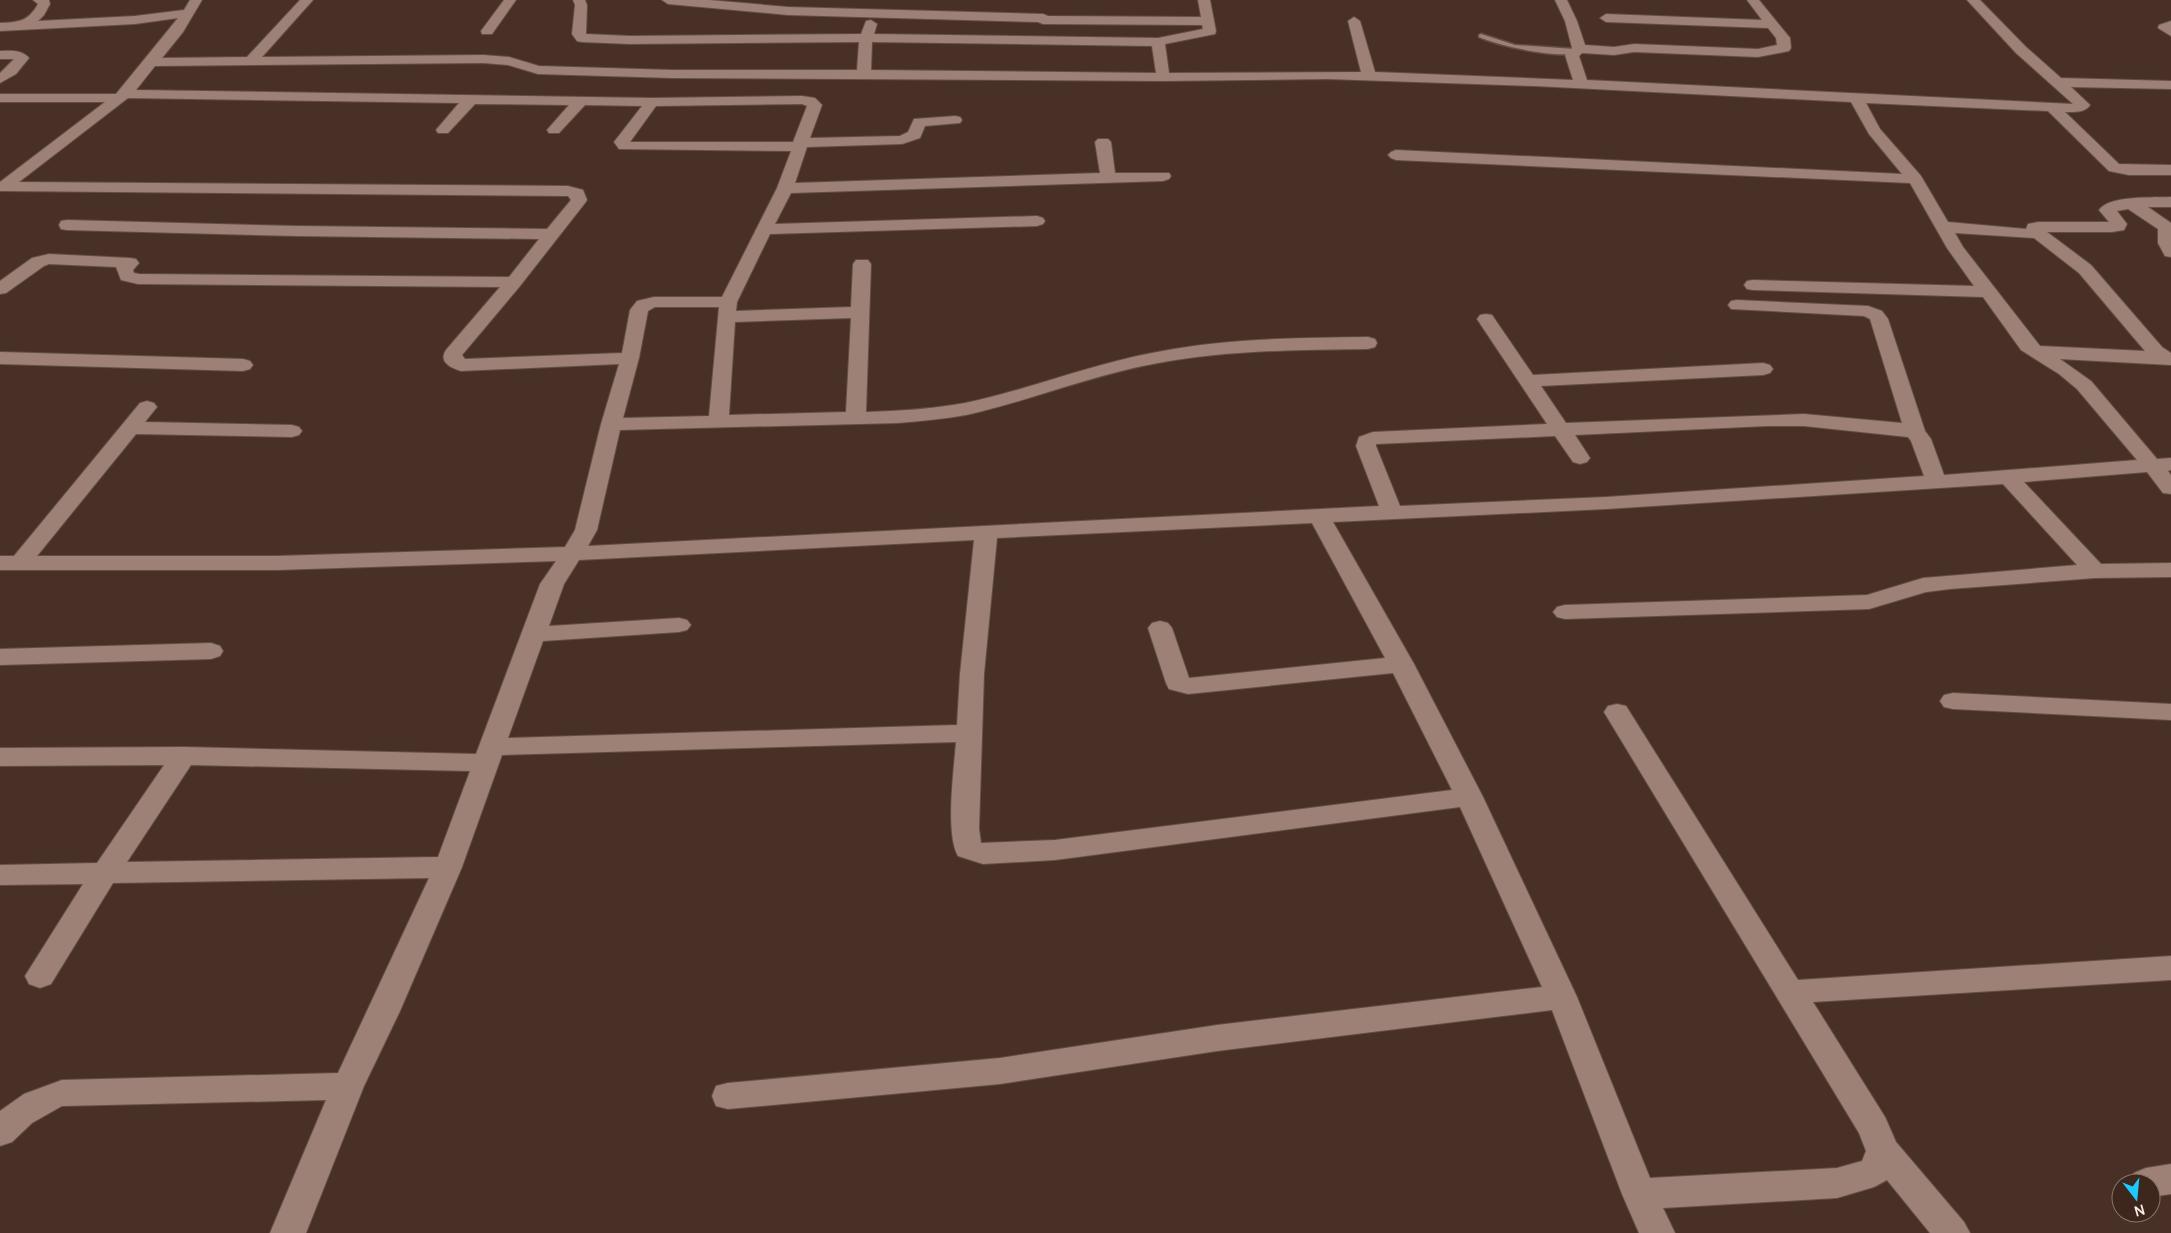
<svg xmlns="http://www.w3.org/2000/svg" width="2171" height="1233" viewBox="0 0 2171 1233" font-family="Manrope,sans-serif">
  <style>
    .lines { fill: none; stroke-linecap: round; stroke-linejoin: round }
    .lane-casing { stroke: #634e46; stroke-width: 3 }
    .street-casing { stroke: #634e46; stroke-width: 2 }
    .lane { fill: #9d8176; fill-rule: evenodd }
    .street { fill: #9d8176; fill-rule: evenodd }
  </style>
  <rect width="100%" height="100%" fill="#483026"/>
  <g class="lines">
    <defs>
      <path id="lane" d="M1481 34 1515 45 1575 49 1579 51C1564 61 1496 45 1479 37V35Z"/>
      <path id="street" d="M33 0H49L50 4 44 15 38 21 135 16 184 10 190 0H202L183 32 162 58 247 57 300 0H313L262 57 483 55 509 57 539 66 673 70H857L859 42 630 44 582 42 577 41 572 34 575 5 573 0H585L587 5 586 34 630 36 861 34 866 21 871 20 877 24 874 34 1158 38 1203 29 1202 25 1043 24 1038 22 788 15 668 4 662 0H709L788 7 1043 14 1048 16 1201 17 1198 0H1210L1216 31 1215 34 1165 44 1169 73 1361 72 1348 21 1354 17 1360 21 1375 72 1573 80 1565 55 1572 48 1565 21 1555 0H1567L1577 21 1585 45 1614 47 1634 44 1758 49 1777 45 1776 38 1768 28 1606 22 1600 18 1606 14 1762 20 1747 0H1759L1790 38 1791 48 1789 51 1758 57 1634 52 1614 55 1582 53 1579 56 1587 80 2073 104 2016 53 1967 0H1980L2026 47 2061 78 2171 81V89L2071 87 2090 105C2085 113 2074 112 2065 112L2119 164 2171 165V175H2129L2109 171 2048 111 1866 103 1880 129 1921 176 1948 222 2026 229 2028 224 2038 222H2109L2099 210C2109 195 2154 198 2171 197V207H2148L2171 223V257L2165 256 2158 243V229L2128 209 2117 211 2127 224 2124 230 2112 232H2047L2091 265 2162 347 2171 353V365L2060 359 2091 381 2157 459 2171 458V470L2168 471 2171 475V494L2163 493 2147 472 2024 482 2101 564 2171 563V577L2095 578 1950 589 1926 592 1869 609 1565 619 1557 617 1553 612 1557 607 1565 605 1867 595 1923 578 2077 565 2003 484 1606 509 1333 522 1414 664 1483 797 1577 997 1650 1178 1837 1168 1862 1161 1866 1151 1859 1133 1604 712 1608 706 1617 704 1626 706 1798 980 2171 956V980L1813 1002 1885 1117 1896 1142 1964 1222 1970 1233H1930L1887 1180 1874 1187 1837 1198 1663 1208 1675 1233H1639L1622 1194 1552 1010 1217 1051 1000 1084 728 1109 716 1106 712 1096 716 1086 728 1083 1000 1058 1217 1025 1542 987 1460 807 1055 860 983 864 958 856C945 833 954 770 956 742L502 755 462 867 400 1011 364 1086 306 1233H270L326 1100 62 1106 32 1123 12 1142 0 1146V1111L24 1094 62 1080 338 1073 429 878 113 883 51 984 40 988 29 984 25 976 83 884 0 885V865L97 863 164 765 0 766V748L184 747 476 754 540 584 556 561 277 570H0V556H14L140 403 147 401 154 403 157 407 145 422 292 425 299 427 302 431 299 435 292 437 136 434 37 556H277L565 547 575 530 601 424 619 364 461 371C451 368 438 362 446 350L500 287 138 284 121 280 116 267 49 264 44 266 6 293 0 294V281L32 258 49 254 130 258 136 259 139 263 133 270 134 273 139 274 509 277 539 239 297 236 67 230 61 229 59 225 61 221 67 220 297 226 547 229 571 200 568 196 0 191V182L105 102H0V94H116L178 18 135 24 0 31V23C18 22 28 22 38 4ZM872 42 1152 46 1156 73 871 70ZM483 63 508 65 538 74 673 78 1163 81 1327 79 1535 86 1851 102 1869 134 1902 174 1396 150 1391 152 1388 155 1391 158 1396 160 1910 183 1947 248 1974 286 1753 280 1747 281 1744 285 1747 289 1753 290 1983 297 2021 350 2059 374 2077 389 2137 460 1944 475 1931 439 1925 431 1888 319 1882 311 1868 306 1737 300 1731 301 1728 305 1731 309 1864 316 1870 319 1902 423 1804 414 1566 423 1541 386 1763 375 1770 373 1773 369 1770 365 1763 363 1533 375 1492 315 1486 314 1480 315 1477 319 1547 424 1373 432 1359 437 1356 446 1379 506 588 546 597 530 620 430 898 423C921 421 944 419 966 415 1029 401 1089 376 1153 364 1223 350 1296 350 1368 349L1375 347 1377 343 1375 339 1368 337C1296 338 1223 338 1152 353 1088 365 1028 390 965 403 932 409 899 411 866 412L871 264 868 260H856L853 264 851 307 736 311 737 302 770 234 1037 226 1043 224 1045 221 1043 218 1037 216 775 224 791 193 1163 181 1169 179 1171 176 1169 173H1115L1111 142 1108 139H1098L1095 142 1100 173 795 183 807 147 902 144 920 138 925 126 960 123 962 120 960 117 955 116 914 119 908 132 900 136 810 138 822 105 815 98 802 96 652 98 136 90 155 66ZM128 98 459 103 436 130 438 133H448L475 104 569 105 547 130 549 133H559L585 105 642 106 614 142 619 149 791 151 777 188 722 297H654L637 301 630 310 622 353 465 359 462 355 520 286 585 203 587 200 583 190 568 186 19 182ZM802 104 807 106 793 142H630L656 106ZM1955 233 2034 238 2079 273 2145 351 2040 346 1963 247ZM655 307H719L709 416 623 418 639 358 648 311ZM851 318 846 412 729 415 735 322ZM1767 426H1804L1908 437 1911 441 1924 476 1606 497 1400 506 1376 446V444L1555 436 1573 462 1580 464 1587 462 1590 458 1575 435ZM1312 523 1385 658 1189 678 1172 628 1168 623 1160 621 1152 623 1148 628 1166 683 1169 689 1188 694 1393 673 1452 790 1055 840 981 843 979 829 984 674 997 538ZM974 540 960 674 957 725 508 738 543 641 679 632 687 630 691 625 687 620 679 618 549 626 564 584 579 560ZM191 765 470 771 438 857 127 862Z
        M504 0H516L492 34H482L481 31Z
        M2171 21V36L2158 28 2159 25Z
        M0 51C10 51 21 49 29 58L16 74 0 83V73L14 59H0Z
        M0 352 243 359 250 361 253 365 250 369 243 371 0 364Z
        M211 643 220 646 223 651 220 656 211 659 0 665V649Z
        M1953 693 2171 704V720L1953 709 1944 707 1940 701 1944 695Z
        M2171 1164V1194L2151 1197V1183H2129L2134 1173 2146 1168Z"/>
    </defs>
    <use href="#lane" class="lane-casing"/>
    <use href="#street" class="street-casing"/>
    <use href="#lane" class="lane"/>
    <use href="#street" class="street"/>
  </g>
  <g transform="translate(2136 1198) rotate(164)"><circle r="24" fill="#3d261c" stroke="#89756d"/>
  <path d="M0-4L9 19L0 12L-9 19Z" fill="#1fc9fd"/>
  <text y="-8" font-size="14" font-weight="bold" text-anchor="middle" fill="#fcece6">N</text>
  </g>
</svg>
